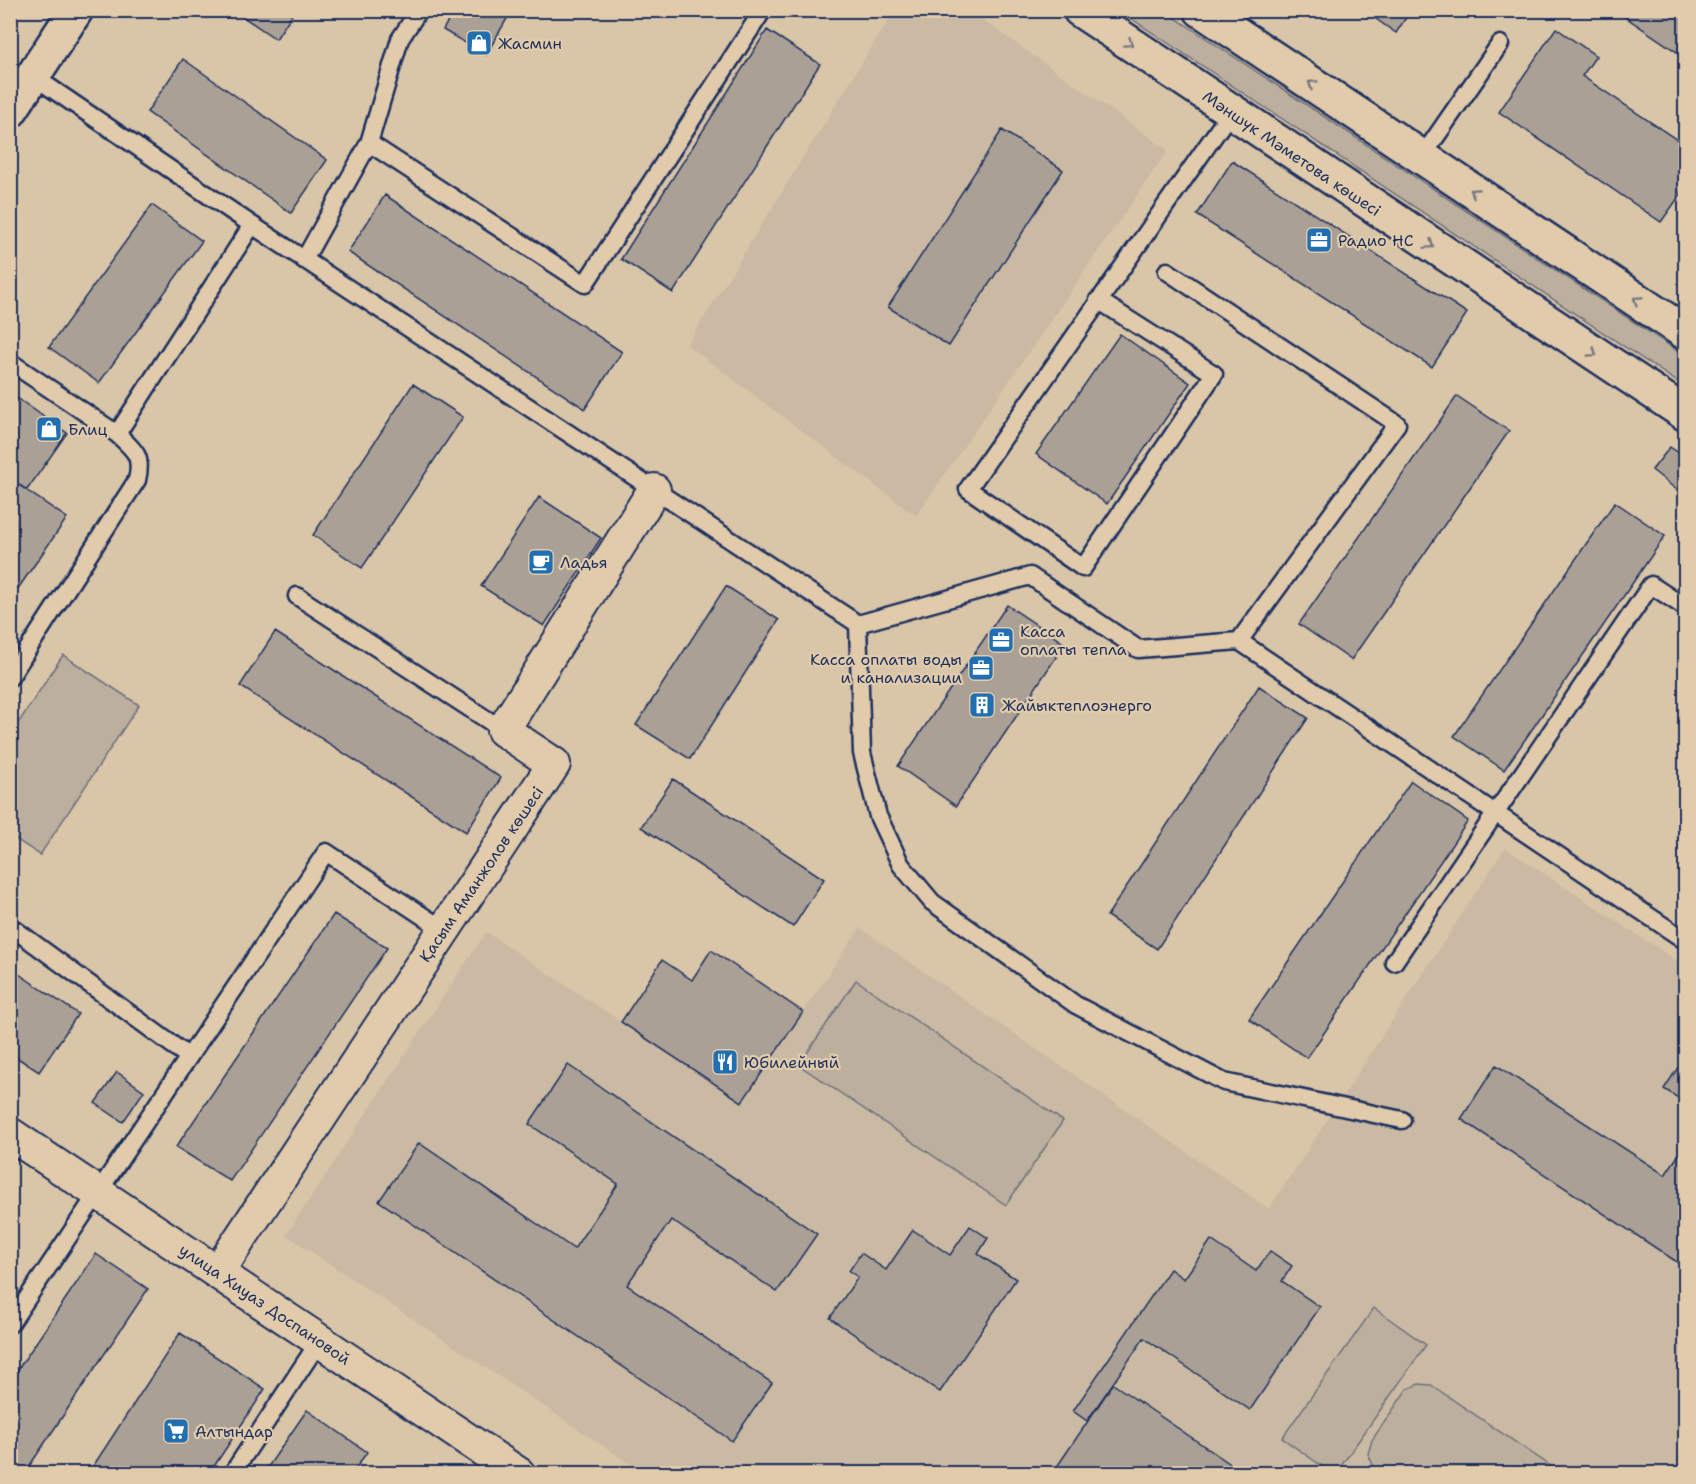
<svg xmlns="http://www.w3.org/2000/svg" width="1696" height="1484" viewBox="0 0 1696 1484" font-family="'Shantell Sans',sans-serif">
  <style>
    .built { fill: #cbbaa3 }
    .green { fill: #bdaf9d; stroke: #6c6f7e; stroke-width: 1.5 }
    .building { fill: #aaa096; stroke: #1b2f5e; stroke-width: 1.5 }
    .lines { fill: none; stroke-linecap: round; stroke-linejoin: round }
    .service-casing { stroke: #1b2f5e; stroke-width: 21 }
    .minor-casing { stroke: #1b2f5e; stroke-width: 36 }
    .secondary-casing { stroke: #1b2f5e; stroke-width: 38 }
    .primary-casing { stroke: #1b2f5e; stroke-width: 38 }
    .service { stroke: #e1cbab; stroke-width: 16 }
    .minor { stroke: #e1cbab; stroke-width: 32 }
    .secondary { stroke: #e1cbab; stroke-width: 33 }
    .primary { stroke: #e1cbab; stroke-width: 33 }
    .oneway { stroke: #747581 }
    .labels { text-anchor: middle; stroke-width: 4.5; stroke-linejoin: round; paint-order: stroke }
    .poi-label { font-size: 16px; fill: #1b2f5e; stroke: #e1cbab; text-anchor: start }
    .street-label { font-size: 16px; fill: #1b2f5e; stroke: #e1cbab }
  </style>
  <rect width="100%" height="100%" fill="#d9c5a8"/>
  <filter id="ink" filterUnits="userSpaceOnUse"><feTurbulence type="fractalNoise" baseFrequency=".0167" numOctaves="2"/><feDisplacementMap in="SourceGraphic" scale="12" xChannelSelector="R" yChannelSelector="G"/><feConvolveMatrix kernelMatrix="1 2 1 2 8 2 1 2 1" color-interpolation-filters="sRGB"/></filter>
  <g filter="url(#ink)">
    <path class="built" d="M894 11H970L1168 150 916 516 687 345Z
      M1505 848 1685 966V1473H644L286 1235 486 932 742 1102 860 928 1269 1209Z"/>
    <path class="green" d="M1120 11H1165L1685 356V387Z
      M63 655 139 705 40 855 11 836V734Z
      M856 980 1063 1121 1006 1205 799 1065Z
      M1374 1308 1426 1345 1336 1473H1332L1282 1438Z
      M1419 1384 1431 1385 1561 1473H1382L1375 1469 1368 1454 1372 1440 1407 1389Z"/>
    <path class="building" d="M233 10H295L276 39Z
      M454 10H512L486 55 443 30Z
      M1363 10H1411L1396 33Z
      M1615 10H1686V58Z
      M1556 28 1596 56 1582 76 1686 146V187L1661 222 1499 112Z
      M767 30 820 64 673 293 621 259Z
      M183 59 327 160 291 213 147 112Z
      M1002 130 1063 170 949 346 888 307Z
      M1232 161 1467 313 1432 367 1197 215Z
      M385 195 622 352 585 409 348 252Z
      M152 205 202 241 99 383 49 347Z
      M1120 334 1190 383 1107 504 1036 454Z
      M413 384 463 417 362 568 313 535Z
      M10 393 67 433 27 490 10 479Z
      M1457 396 1509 431 1351 660 1299 624Z
      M1670 447 1686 458V479L1677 490 1652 470Z
      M10 479 67 518 10 600Z
      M539 497 601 538 544 626 481 586Z
      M1615 502 1665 536 1504 770 1454 736Z
      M726 586 779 620 690 759 636 725Z
      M1007 605 1065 644 956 806 898 766Z
      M275 632 501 778 466 832 240 686Z
      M1259 686 1308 718 1157 949 1107 916Z
      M673 779 824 879 793 927 641 827Z
      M1411 781 1468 821 1307 1058 1249 1019Z
      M334 914 387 948 230 1181 176 1147Z
      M711 950 803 1012 742 1102 621 1022 662 960 692 980Z
      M10 968 78 1014 39 1072 10 1053Z
      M1686 1055V1103L1664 1089Z
      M568 1065 817 1234 777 1292 671 1220 627 1285 772 1383 732 1441 379 1201 419 1143 574 1249 618 1184 529 1124Z
      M1496 1065 1665 1175 1686 1144V1268L1461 1119Z
      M117 1072 144 1091 123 1122 95 1103Z
      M970 1226 988 1238 978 1254 1016 1279 940 1392 830 1318 858 1277 849 1271 861 1253 886 1270 913 1230 950 1255Z
      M1211 1240 1256 1271 1270 1251 1292 1266 1282 1281 1320 1307 1250 1410 1144 1338 1087 1421 1073 1411 1170 1269 1184 1279Z
      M96 1254 148 1289 24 1474H10V1381Z
      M180 1333 265 1389 209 1474H88Z
      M1113 1384 1245 1474H1052Z
      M307 1410 367 1452 352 1474H263Z"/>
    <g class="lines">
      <defs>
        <path id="service" d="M33 76 252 225 858 624 1030 576 1138 649 1239 641 1397 424 1167 271
          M369 143 585 284 763 10
          M1422 157 1500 44
          M304 260 369 143 400 39 419 10
          M1098 300 1214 374 1083 568 968 489 1230 113
          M10 362 117 434 252 225
          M297 596 503 730
          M858 624 862 753 878 816 901 865 932 902 1076 1005 1224 1082 1402 1120
          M1239 641 1686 941
          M10 677 137 480C143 455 134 450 117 434
          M10 926 189 1057
          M1394 962 1651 585 1686 608
          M10 1324 326 852 444 930
          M232 1474 320 1340"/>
        <path id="minor" d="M10 1134 519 1474
          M218 1272 554 764 503 730 654 490"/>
        <path id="secondary" d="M10 111 76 10"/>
        <path id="primary" d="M1080 10 1686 414
          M1201 10 1686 333"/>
      </defs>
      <use href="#service" class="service-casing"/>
      <use href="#minor" class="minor-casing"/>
      <use href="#secondary" class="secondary-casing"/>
      <use href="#primary" class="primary-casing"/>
      <use href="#service" class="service"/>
      <use href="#minor" class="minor"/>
      <use href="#secondary" class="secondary"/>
      <use href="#primary" class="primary"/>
    </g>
    <defs><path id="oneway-chevron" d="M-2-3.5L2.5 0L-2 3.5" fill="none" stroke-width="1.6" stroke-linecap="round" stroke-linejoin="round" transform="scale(1.5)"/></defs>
    <g class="oneway">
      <use href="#oneway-chevron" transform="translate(1129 43) rotate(34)"/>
      <use href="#oneway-chevron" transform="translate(1312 84) rotate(-146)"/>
      <use href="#oneway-chevron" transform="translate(1474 192) rotate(-146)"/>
      <use href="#oneway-chevron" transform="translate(1430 245) rotate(34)"/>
      <use href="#oneway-chevron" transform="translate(1637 300) rotate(-146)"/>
      <use href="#oneway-chevron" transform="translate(1593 353) rotate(34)"/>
    </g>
  </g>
  <defs>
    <symbol id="shop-square" viewBox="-11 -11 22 22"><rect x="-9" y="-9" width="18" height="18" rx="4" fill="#1f6fb2" stroke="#e1cbab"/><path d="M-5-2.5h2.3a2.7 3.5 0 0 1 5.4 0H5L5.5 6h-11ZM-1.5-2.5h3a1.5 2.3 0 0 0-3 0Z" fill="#fff"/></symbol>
    <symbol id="office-square" viewBox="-11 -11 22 22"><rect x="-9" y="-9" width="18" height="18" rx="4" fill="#1f6fb2" stroke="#e1cbab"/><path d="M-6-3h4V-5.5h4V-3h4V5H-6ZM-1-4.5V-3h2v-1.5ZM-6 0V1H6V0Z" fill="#fff"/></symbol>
    <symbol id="cafe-square" viewBox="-11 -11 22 22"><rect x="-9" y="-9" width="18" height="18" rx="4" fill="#1f6fb2" stroke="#e1cbab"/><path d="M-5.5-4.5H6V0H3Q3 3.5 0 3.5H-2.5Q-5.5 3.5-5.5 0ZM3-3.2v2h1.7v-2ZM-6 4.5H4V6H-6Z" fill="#fff"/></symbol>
    <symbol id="building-square" viewBox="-11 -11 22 22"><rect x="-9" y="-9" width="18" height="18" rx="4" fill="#1f6fb2" stroke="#e1cbab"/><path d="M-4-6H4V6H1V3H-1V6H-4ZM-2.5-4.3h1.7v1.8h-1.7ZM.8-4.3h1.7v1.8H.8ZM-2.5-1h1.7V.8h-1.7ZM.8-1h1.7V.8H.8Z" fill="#fff"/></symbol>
    <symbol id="restaurant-square" viewBox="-11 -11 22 22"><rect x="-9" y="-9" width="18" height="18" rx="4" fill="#1f6fb2" stroke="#e1cbab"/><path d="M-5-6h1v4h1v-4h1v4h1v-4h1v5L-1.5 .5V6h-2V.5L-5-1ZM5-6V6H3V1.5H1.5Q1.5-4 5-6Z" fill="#fff"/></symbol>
    <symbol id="supermarket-square" viewBox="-11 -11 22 22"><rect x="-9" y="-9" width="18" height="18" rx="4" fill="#1f6fb2" stroke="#e1cbab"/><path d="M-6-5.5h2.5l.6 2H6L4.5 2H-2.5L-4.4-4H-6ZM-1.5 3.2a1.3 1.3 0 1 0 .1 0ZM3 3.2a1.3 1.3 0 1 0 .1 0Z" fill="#fff"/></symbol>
  </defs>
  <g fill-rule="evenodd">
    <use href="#shop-square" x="464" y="28" width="30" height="30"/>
    <use href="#office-square" x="1304" y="225" width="30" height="30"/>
    <use href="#shop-square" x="34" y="414" width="30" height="30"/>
    <use href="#cafe-square" x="526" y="547" width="30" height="30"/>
    <use href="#office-square" x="986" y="625" width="30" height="30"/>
    <use href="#office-square" x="966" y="653" width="30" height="30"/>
    <use href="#building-square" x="967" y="690" width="30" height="30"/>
    <use href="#restaurant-square" x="710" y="1047" width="30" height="30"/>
    <use href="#supermarket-square" x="161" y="1416" width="30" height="30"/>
  </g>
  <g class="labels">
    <g class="poi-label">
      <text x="498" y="49">Жасмин</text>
      <text x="1338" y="246">Радио НС</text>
      <text x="68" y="435">Блиц</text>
      <text x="560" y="568">Ладья</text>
      <text x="1020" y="637">Касса<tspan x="1020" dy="18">оплаты тепла</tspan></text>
      <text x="962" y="665" text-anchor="end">Касса оплаты воды<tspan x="962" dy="18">и канализации</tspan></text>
      <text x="1002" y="711">Жайыктеплоэнерго</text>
      <text x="744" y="1068">Юбилейный</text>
      <text x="195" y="1437">Алтындар</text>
    </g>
    <g class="street-label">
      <text transform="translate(1292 153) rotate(34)" y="6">Мәншүк Мәметова көшесі</text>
      <text transform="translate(481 874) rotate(-56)" y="6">Қасым Аманжолов көшесі</text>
      <text transform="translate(265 1304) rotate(34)" y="6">улица Хиуаз Доспановой</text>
    </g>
  </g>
  <rect width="1696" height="1484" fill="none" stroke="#e1cbab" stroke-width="36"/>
  <rect x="18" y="18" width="1660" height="1448" fill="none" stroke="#1b2f5e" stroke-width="2" filter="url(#ink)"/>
</svg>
